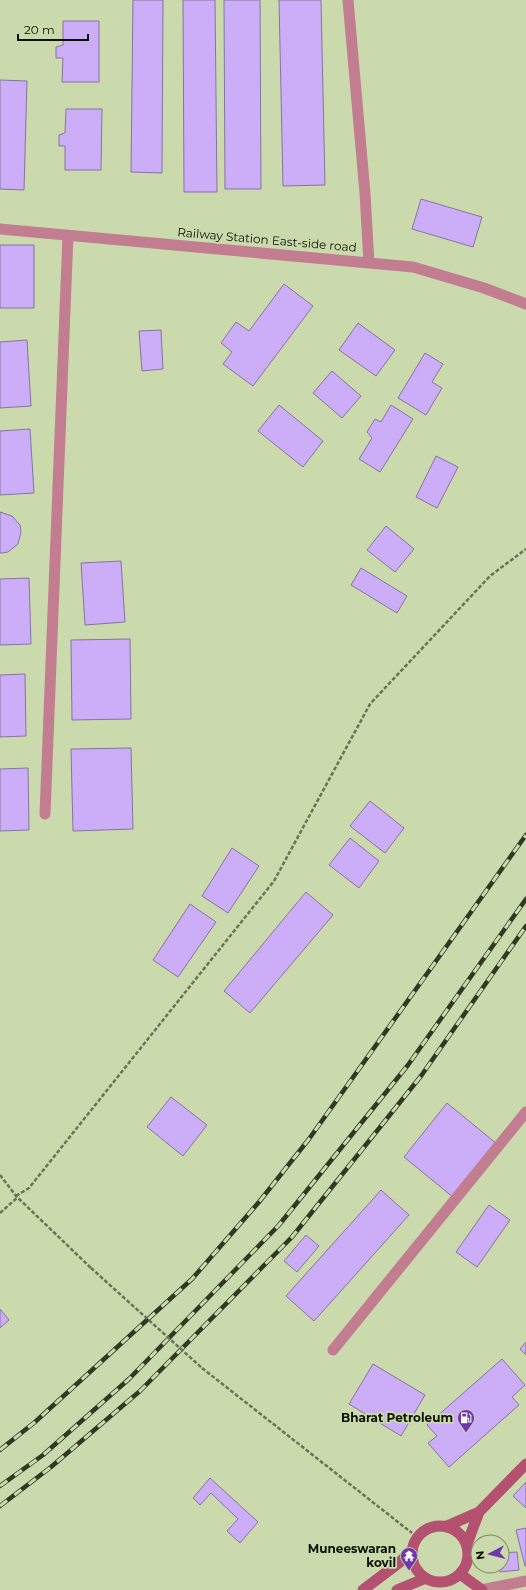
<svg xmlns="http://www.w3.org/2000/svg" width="526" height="1590" viewBox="0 0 526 1590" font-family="Montserrat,sans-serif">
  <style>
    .building { fill: #ccaef8; stroke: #85759d }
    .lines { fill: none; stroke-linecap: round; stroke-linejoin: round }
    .path { stroke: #697356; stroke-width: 2.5; stroke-dasharray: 4 2; stroke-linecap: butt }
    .service { stroke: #c27e90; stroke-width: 11 }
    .minor { stroke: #c27e90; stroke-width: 11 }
    .secondary { stroke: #b45170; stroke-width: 11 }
    .rail-casing { stroke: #313824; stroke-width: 4.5 }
    .rail { stroke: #cbdaad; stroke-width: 3; stroke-dasharray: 9; stroke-linecap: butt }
    .path-bridge { stroke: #697356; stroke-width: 2.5; stroke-dasharray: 4 2; stroke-linecap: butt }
    .labels { text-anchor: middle; stroke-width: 3.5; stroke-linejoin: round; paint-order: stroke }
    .street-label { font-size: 12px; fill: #0c1103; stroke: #cbdaad }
    .poi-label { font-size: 12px; font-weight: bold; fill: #0c1103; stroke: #cbdaad; text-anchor: end }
  </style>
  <rect width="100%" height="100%" fill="#cbdaad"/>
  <path class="building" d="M133 0H163L162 173 131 172Z
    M183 0H215L217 192H184Z
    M224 0H260L261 189H225Z
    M279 0H321L325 185 283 186Z
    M63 21H99V82H62L63 58H56V47L63 45Z
    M0 80 27 81 24 190 0 189Z
    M66 109H102L101 170H65V146H59V135L65 133Z
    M421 199 482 217 473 247 412 229Z
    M0 245H34V308H0Z
    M284 284 313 306 253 386 223 364 232 352 221 343 236 322 249 331Z
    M358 323 395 350 376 376 339 350Z
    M161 330 163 369 142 371 139 331Z
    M27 340 31 406 0 408V342Z
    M425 353 443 364 432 382 442 388 426 415 398 398Z
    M332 371 361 396 342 418 313 393Z
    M279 405 323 441 303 467 258 431Z
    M391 405 413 419 380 472 359 459 372 438 367 432 375 419 381 422Z
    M30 429 34 493 0 495V431Z
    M436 456 458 467 437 508 416 497Z
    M0 512 12 516 20 525 21 532 18 544 8 552 2 553H0Z
    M386 526 414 549 395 572 367 550Z
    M121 561 125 622 85 625 81 563Z
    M361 568 407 596 397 613 351 585Z
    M29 578 31 644 0 645V579Z
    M130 639 131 719 72 720 71 640Z
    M25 674 26 736 0 737V675Z
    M131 748 133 829 73 831 71 749Z
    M28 768 29 830 0 831V769Z
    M370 801 404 828 385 853 350 826Z
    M350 838 379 861 359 888 329 865Z
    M232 848 259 866 228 913 202 896Z
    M306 892 333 915 250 1013 224 991Z
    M190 904 216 922 178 977 153 960Z
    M171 1097 207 1125 183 1156 147 1127Z
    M447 1103 497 1144 454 1198 404 1157Z
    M381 1190 409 1215 314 1321 286 1296Z
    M489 1205 510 1220 477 1267 456 1252Z
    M306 1235 319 1246 297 1272 284 1261Z
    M0 1309 9 1320 0 1328Z
    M526 1342V1355L520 1349Z
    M502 1359 525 1385 512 1397 519 1405 449 1467 428 1443 437 1436 427 1425Z
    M373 1364 425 1395 401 1436 349 1404Z
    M210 1478 258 1522 240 1543 227 1531 238 1519 211 1493 200 1505 193 1498Z
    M526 1482V1508L513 1496Z
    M526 1528V1566H525L516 1530Z
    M517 1552 519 1570 500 1572V1566H502V1553Z"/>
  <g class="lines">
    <path class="path" d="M0 1175 16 1196 91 1268
      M16 1196 29 1188 274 881 370 704 490 576 526 549
      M0 1213 18 1197
      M202 1368 412 1533"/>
    <path class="service" d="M333 1350 526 1112"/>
    <path class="minor" d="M348 0 365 193 369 263
      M0 229 413 267 484 288 526 304
      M45 814 68 235
      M481 1590 526 1581"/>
    <path class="secondary" d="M412 1554a28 28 0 1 1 56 0a28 28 0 1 1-56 0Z
      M447 1526 479 1512 526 1464
      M467 1544 479 1512
      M460 1574 482 1590
      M363 1590 400 1562 412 1550
      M397 1590 426 1578"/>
    <defs>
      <path id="rail" d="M0 1450 35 1422 192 1279 259 1202 309 1139 526 835
        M0 1486 43 1455 129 1379 279 1225 408 1065 526 899
        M0 1506 51 1467 140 1391 292 1237 421 1076 526 926"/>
    </defs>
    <use href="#rail" class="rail-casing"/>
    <use href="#rail" class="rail"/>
    <path class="path-bridge" d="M91 1268 202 1368"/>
  </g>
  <defs>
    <symbol id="fuel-pin" viewBox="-11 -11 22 30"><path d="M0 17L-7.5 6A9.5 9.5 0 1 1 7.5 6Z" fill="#7036ac" stroke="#cbdaad"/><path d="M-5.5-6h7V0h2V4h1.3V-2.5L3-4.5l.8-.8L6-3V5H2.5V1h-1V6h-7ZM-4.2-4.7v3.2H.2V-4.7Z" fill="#fff"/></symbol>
    <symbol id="temple-pin" viewBox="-11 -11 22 30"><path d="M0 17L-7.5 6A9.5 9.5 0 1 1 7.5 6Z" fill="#7036ac" stroke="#cbdaad"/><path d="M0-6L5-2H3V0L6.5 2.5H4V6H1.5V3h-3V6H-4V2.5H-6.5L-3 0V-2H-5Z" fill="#fff"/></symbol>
  </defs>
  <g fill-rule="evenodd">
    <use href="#fuel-pin" x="456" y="1408" width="20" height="27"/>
    <use href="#temple-pin" x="399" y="1546" width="20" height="27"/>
  </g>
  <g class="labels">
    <g class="street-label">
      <text transform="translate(267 240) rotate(5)" y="4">Railway Station East-side road</text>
    </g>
    <g class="poi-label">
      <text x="453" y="1422">Bharat Petroleum</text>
      <text x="396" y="1553">Muneeswaran<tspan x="396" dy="14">kovil</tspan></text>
    </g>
  </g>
  <g transform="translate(490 1554) rotate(263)"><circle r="19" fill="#cbdaad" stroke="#7f8a69"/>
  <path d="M0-3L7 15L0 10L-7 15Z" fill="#7036ac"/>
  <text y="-6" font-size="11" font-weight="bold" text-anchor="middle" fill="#0c1103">N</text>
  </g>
  <path d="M18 34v6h70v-6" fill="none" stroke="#0c1103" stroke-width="2"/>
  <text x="24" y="34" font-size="12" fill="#0c1103" stroke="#cbdaad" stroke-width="3" paint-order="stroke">20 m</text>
</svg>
